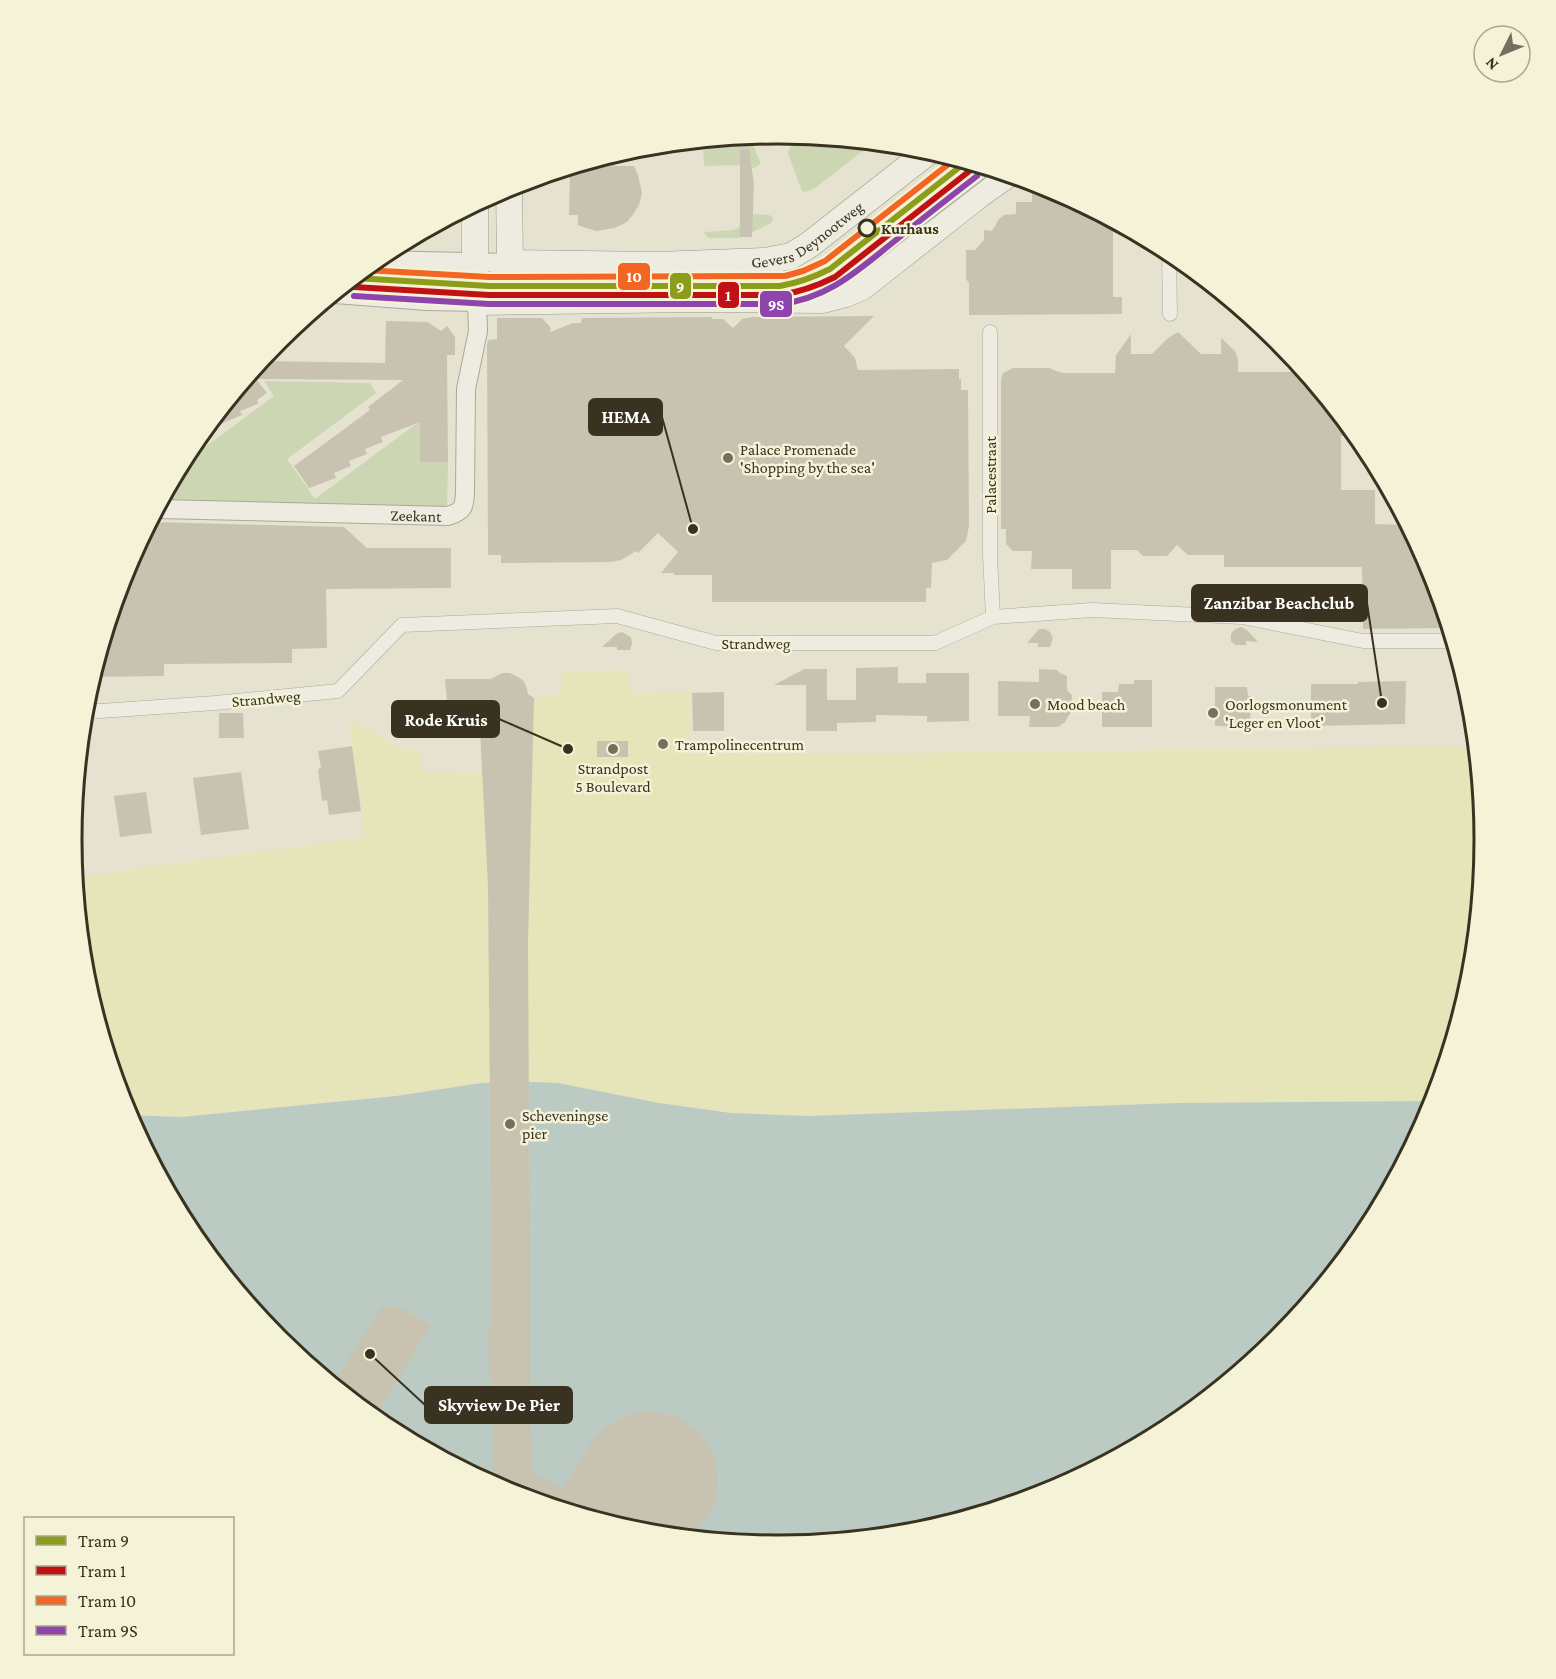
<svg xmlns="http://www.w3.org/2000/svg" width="1556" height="1679" viewBox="0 0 1556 1679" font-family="'Crimson Pro',serif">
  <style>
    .green { fill: #cdd6b3 }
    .sand { fill: #e6e4b9 }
    .water { fill: #bbcbc4 }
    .building { fill: #c8c3b1 }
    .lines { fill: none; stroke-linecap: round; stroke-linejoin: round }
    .pedestrian-casing { stroke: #aaa899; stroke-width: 15 }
    .minor-casing { stroke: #aaa899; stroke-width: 20 }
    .secondary-casing { stroke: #9a9788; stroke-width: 27 }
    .pedestrian { stroke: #eeece1; stroke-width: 14 }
    .minor { stroke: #eeece1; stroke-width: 18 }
    .secondary { stroke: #eeece1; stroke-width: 26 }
    .tram { stroke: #adaca2; stroke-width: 1.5 }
    .tram-1-casing { stroke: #f4f3d7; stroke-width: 10 }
    .tram-2-casing { stroke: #f4f3d7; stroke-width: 10 }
    .tram-3-casing { stroke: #f4f3d7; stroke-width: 10 }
    .tram-4-casing { stroke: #f4f3d7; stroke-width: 10 }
    .tram-1 { stroke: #8b9d19; stroke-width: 6 }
    .tram-2 { stroke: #c01115; stroke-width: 6 }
    .tram-3 { stroke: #f26522; stroke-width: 6 }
    .tram-4 { stroke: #8e44ad; stroke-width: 6 }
    .stop-dot { fill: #f4f3d7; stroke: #393221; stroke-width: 3 }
    .poi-dot { fill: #75705e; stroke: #f4f3d7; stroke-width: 2 }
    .labels { text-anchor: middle; stroke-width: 5; stroke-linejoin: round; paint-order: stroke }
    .stop-label { font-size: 16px; font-weight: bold; fill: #393221; stroke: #f4f3d7; text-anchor: start }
    .street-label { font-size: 16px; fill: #393221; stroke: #f4f3d7 }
    .poi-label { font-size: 16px; fill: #393221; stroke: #f4f3d7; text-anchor: start }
    .rim { fill: none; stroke: #393221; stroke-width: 3 }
    .leader { fill: none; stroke: #393221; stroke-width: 2 }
    .callout-dot { fill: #393221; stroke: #f4f3d7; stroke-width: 2 }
    .callout { fill: #393221; stroke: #393221; stroke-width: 2 }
    .callout-label { font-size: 18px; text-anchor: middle; font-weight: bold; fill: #fff }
    .line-badge { stroke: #f4f3d7; stroke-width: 2 }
    .badge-label { font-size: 16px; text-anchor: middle; font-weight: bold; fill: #fff }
  </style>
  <rect width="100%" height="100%" fill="#e5e3d0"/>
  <path class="green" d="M748 136 751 141 760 161V164L756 167 750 169 742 165 704 166 703 147 705 141Z
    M802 136 873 143 815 188 806 192 802 191 788 154 789 149Z
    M742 214 768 215 772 216 773 220 771 223 740 238H711L707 237 704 232 734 230 742 225Z
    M264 381 370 383 376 393 287 459 315 499 420 421 448 462 447 511 161 504 182 464 274 396Z"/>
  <path class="sand" d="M629 670V693L689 692 690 755 1475 747 1484 840 1470 978 1433 1101 1176 1103 809 1116 731 1113 659 1103 558 1083H481L396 1096 181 1117 128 1115 86 977 75 874 92 875 365 837 349 719 404 750 419 749 422 772 479 773 533 776 534 698 561 695 562 672Z"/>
  <path class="water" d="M534 1082 558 1083 659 1103 731 1113 809 1116 1176 1103 1433 1101 1430 1110 1365 1232 1277 1339 1170 1427 1048 1492 915 1532 778 1545 640 1532 508 1492 385 1426 279 1338 191 1231 128 1115 181 1117 396 1096 481 1083Z"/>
  <path class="building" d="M749 149 754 184 752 237H740V150Z
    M615 155V166H634L638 175 642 193 639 205 632 216 627 222 615 228 596 231 583 227 578 225V215H569L570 171H572L571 168Z
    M1032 186 1048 187 1113 222V297H1122V314L969 315V283L966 279V250H975L984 240V230L992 231 999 219 1004 215 1016 214V202H1032Z
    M874 316 844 346 855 358 858 370 959 369V379H961V390H968L969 526 966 541 947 560 932 563 931 588H926V602H712V575H674V573H661L678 552 658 533 638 553 636 551 621 560 611 562 501 563V555H488L487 345 488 340 497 339V318H542L551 328 550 332 573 323H581L582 318 712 317V319H723L733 328 742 319 752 317Z
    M386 321 428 322 441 331 447 326 455 337V355H447L448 462H420V422L381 437 383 442 365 449 367 454 349 461 351 466 334 473 336 478 309 488 294 466 370 410 368 407 403 380 256 379 267 393 257 400 258 404 240 411 242 415 204 431 262 361 385 363Z
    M1178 332 1201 354H1221V338L1235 351 1238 359V372H1292L1299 367 1356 436H1341V490H1375V524L1407 525 1430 570 1448 628 1363 629 1362 567H1224V555H1188L1177 545 1167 556H1143L1137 550H1111V589H1072V569H1031L1032 551H1013L1006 544V529H1001V379L1003 373 1013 368H1049L1062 373H1115L1116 355 1131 334V354H1152L1168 338Z
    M151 522 344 527 367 548H451V588L326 589 327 648 292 649V663L164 664V676L93 677 126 569Z
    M1241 627 1247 630 1258 642 1246 641V645H1235L1231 641V634L1235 629Z
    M1039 629H1045L1050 632 1053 638 1050 647H1038V643H1027Z
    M622 632 631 637 632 643 630 650H617V647H602L616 634Z
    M898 667V683H926V673H969V721L927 722V716L876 715V722L837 723V731H806V685H774L804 669H827V700H856V668Z
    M1039 669 1058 670V672L1067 676V690L1072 695 1071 712 1065 722 1058 727H1029L1030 716H998V681L1039 682Z
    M502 673H510L523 680 526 686 528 694 534 698 528 943 531 1470 563 1489 593 1440 603 1429 618 1419 635 1413 652 1411 678 1417 696 1429 705 1439 715 1459 718 1479 717 1495 711 1511 692 1537 640 1532 508 1492 493 1484 492 1377 489 1375 488 1328 492 1324 488 886 479 712 448 713 445 679H491Z
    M1134 680H1152V727H1102V692H1118L1119 684H1134Z
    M1406 681 1405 724 1311 726V684H1358V682Z
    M1215 687H1247L1248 696H1251L1250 727 1215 726Z
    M724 692V731H693L692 693Z
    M219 713H243L244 738H219Z
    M597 741H628V757H597Z
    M352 746 361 811 329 815 327 800 322 801 318 769 321 768 318 751Z
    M241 772 249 829 201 835 193 778Z
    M146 792 152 833 120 837 114 796Z
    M393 1305 398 1306 431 1326 380 1408 372 1416 333 1384 379 1310 382 1307Z"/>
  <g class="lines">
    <defs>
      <path id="pedestrian" d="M1169 252 1170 314
        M990 332V555L993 617
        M85 710 101 711 215 703 338 691 402 625 617 616 716 643H935L993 617 1092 610 1242 617 1363 641H1452"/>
      <g id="minor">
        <path d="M377 260 510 263"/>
        <path d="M335 294 427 301 477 302"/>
        <path d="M477 302 510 263"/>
        <path id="s1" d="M158 509 448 516C464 511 464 507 465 492L466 389 478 331 477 302"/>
      </g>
      <g id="secondary">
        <path id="s2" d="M509 187 510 263 658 265 765 261 791 256 809 245 929 151"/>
        <path d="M475 205V286L477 302 696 299 823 300 846 294 862 287 979 195 1007 175"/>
      </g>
    </defs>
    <use href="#pedestrian" class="pedestrian-casing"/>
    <use href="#minor" class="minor-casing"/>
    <use href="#secondary" class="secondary-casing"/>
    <use href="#pedestrian" class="pedestrian"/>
    <use href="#minor" class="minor"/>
    <use href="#secondary" class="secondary"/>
    <path class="tram" d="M780 286C809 285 835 285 861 273L994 171"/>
    <defs>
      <path id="tram-1" d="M355 278 489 286H780C798 283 814 277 830 269L966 162"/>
      <path id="tram-2" d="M354 287 489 295H780C800 292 817 286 835 277L972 169"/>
      <path id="tram-3" d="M365 270 489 277 785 276 803 271 825 261 955 159"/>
      <path id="tram-4" d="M354 296 489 304H780C830 298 859 269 896 240 923 218 950 197 977 176"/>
    </defs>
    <use href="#tram-1" class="tram-1-casing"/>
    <use href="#tram-2" class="tram-2-casing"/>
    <use href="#tram-3" class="tram-3-casing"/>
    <use href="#tram-4" class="tram-4-casing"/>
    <use href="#tram-1" class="tram-1"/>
    <use href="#tram-2" class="tram-2"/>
    <use href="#tram-3" class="tram-3"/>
    <use href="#tram-4" class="tram-4"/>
  </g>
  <circle class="stop-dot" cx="867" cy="228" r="8"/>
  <g class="poi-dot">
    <circle cx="728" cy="458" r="6"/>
    <circle cx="1035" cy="704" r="6"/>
    <circle cx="1213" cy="713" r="6"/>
    <circle cx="663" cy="744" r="6"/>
    <circle cx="613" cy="749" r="6"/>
    <circle cx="510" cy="1124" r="6"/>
  </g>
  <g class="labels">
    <g class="stop-label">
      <text x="881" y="234">Kurhaus</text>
    </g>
    <g class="street-label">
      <text dy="6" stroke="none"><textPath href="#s2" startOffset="381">Gevers Deynootweg</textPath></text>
      <text transform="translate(990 475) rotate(-90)" y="6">Palacestraat</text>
      <text dy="6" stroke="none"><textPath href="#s1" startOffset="258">Zeekant</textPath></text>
      <text x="756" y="649">Strandweg</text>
      <text transform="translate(266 698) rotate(-5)" y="6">Strandweg</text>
    </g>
    <g class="poi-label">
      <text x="740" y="455">Palace Promenade<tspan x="740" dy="18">'Shopping by the sea'</tspan></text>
      <text x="1047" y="710">Mood beach</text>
      <text x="1225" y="710">Oorlogsmonument<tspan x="1225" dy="18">'Leger en Vloot'</tspan></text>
      <text x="675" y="750">Trampolinecentrum</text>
      <text x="613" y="774" text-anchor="middle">Strandpost<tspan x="613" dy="18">5 Boulevard</tspan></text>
      <text x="522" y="1121">Scheveningse<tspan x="522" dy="18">pier</tspan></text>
    </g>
  </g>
  <path d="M0 0H1556V1679H0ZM777 144H779A695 695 0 0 1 1474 839V840A695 695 0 0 1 779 1535H777A695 695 0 0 1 82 840V839A695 695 0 0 1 777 144Z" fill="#f4f3d7" fill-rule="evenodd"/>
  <path class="rim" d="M777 144H779A695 695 0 0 1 1474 839V840A695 695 0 0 1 779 1535H777A695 695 0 0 1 82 840V839A695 695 0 0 1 777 144Z"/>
  <path class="leader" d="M693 529L662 417M1382 703L1367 603M568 749L499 719M370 1354L425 1405"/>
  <g class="callout-dot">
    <circle cx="693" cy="529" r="6"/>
    <circle cx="1382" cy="703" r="6"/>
    <circle cx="568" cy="749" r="6"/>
    <circle cx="370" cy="1354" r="6"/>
  </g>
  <g class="callout">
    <rect x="589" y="399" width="73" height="36" rx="6"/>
    <rect x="1192" y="585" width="175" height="36" rx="6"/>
    <rect x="392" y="701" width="107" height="36" rx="6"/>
    <rect x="425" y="1387" width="147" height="36" rx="6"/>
  </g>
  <g class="callout-label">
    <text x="626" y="423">HEMA</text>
    <text x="1279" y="609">Zanzibar Beachclub</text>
    <text x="446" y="726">Rode Kruis</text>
    <text x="499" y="1411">Skyview De Pier</text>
  </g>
  <g class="line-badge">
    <rect x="617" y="262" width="34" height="29" rx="6" fill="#f26522"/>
    <rect x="669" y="272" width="23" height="28" rx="6" fill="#8b9d19"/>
    <rect x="717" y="281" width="23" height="28" rx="6" fill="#c01115"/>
    <rect x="759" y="290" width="34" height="28" rx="6" fill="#8e44ad"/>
  </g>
  <g class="badge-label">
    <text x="634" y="282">10</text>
    <text x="680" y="292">9</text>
    <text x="728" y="301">1</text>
    <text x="776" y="310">9S</text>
  </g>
  <rect x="24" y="1517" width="210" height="138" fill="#f4f3d7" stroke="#a9a68e" stroke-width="1.5"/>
  <rect x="36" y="1536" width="30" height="9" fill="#8b9d19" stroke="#a9a68e" stroke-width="1.5"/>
  <text x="78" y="1547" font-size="18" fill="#393221">Tram 9</text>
  <rect x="36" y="1566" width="30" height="9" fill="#c01115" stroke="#a9a68e" stroke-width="1.5"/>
  <text x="78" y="1577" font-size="18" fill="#393221">Tram 1</text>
  <rect x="36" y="1596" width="30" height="9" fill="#f26522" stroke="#a9a68e" stroke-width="1.5"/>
  <text x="78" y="1607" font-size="18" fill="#393221">Tram 10</text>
  <rect x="36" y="1626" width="30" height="9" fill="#8e44ad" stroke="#a9a68e" stroke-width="1.5"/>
  <text x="78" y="1637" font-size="18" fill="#393221">Tram 9S</text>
  <g transform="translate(1502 54) rotate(227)"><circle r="28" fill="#f4f3d7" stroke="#a9a68e" stroke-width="1.5"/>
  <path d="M0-4.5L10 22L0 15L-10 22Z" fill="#75705e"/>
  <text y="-9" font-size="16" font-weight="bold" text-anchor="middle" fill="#393221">N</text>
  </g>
</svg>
